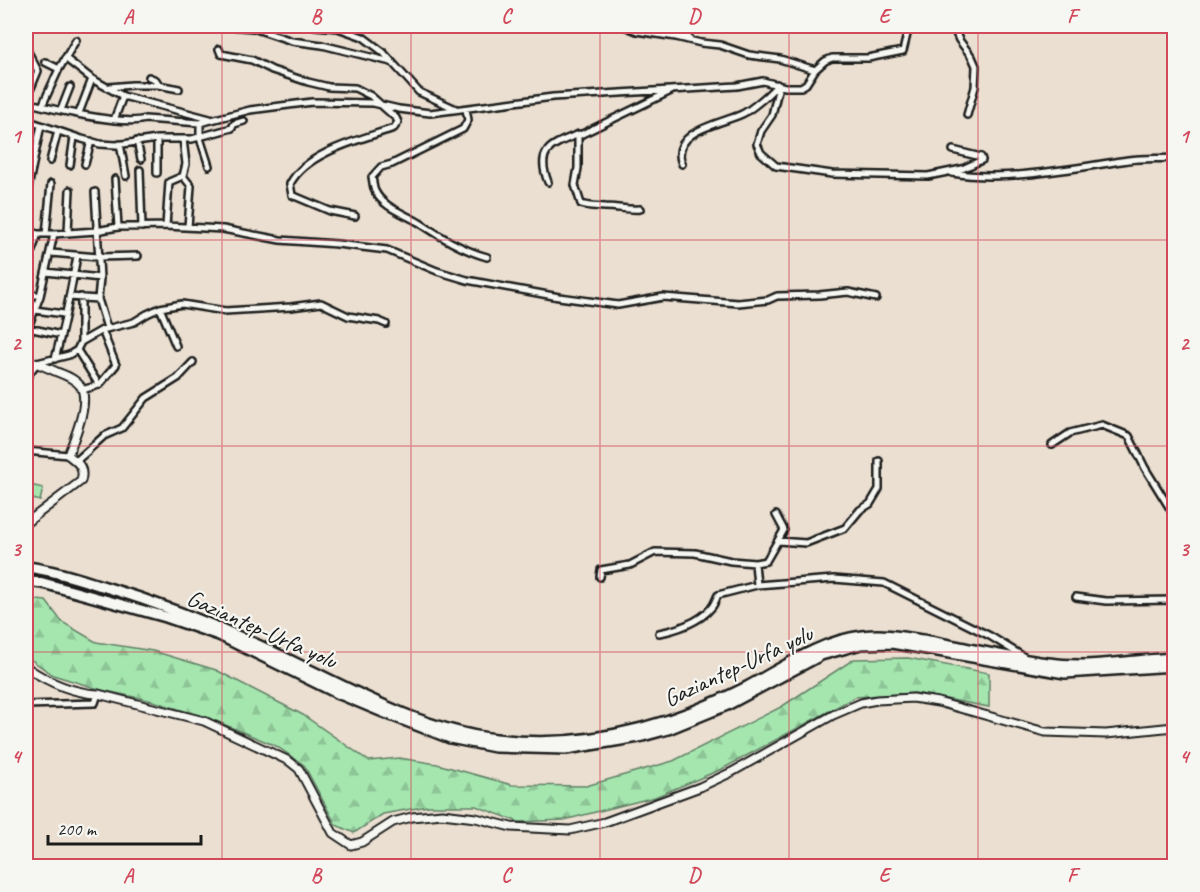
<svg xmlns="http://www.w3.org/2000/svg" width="1200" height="892" viewBox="0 0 1200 892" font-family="Caveat,sans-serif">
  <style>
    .forest { fill: url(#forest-firs); stroke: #608166; stroke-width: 1.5 }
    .pitch { fill: #a5e6af; stroke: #608166; stroke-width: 1.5 }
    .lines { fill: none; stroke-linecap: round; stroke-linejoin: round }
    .street-casing { stroke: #1c1c1c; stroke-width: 10 }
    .secondary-casing { stroke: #1c1c1c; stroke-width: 11 }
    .highway-casing { stroke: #1c1c1c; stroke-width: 14 }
    .street { stroke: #f6f6f2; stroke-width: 5 }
    .secondary { stroke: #f6f6f2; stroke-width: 7 }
    .highway { stroke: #f6f6f2; stroke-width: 9 }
    .grid { fill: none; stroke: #d1495b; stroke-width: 1.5; stroke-opacity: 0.55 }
    .labels { text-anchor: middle; stroke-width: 4.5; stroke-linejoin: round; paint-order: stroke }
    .street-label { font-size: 24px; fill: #1c1c1c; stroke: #f6f6f2 }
    .neatline { fill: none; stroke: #d1495b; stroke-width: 2 }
    .grid-label { font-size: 20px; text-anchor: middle; font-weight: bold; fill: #d1495b }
  </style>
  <defs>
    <pattern id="forest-firs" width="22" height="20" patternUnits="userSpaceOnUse" patternTransform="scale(1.5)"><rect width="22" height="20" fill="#a5e6af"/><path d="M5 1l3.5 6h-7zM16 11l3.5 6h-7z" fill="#8dc596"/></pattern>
  </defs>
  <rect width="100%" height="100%" fill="#eadfd0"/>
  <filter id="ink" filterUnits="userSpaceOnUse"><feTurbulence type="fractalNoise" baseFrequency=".0167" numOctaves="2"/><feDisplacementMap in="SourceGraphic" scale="12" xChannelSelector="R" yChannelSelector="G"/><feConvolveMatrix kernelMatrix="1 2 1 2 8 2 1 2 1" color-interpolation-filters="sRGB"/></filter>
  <g filter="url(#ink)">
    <path class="forest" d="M26 599 46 601 62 622 96 642 153 651 216 670 303 715 369 761 399 758 437 764 512 785 586 786 673 761 781 707 854 659 908 658 989 673V707L915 693 855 697 722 769 655 797 564 820 519 822 476 806H428L383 814 354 833 336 825 304 765 276 746 216 721 153 701 102 690 53 675 26 656Z"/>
    <path class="pitch" d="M26 484 43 488 40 501 26 497Z"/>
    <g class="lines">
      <defs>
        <path id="street" d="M229 26 253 28 292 41 322 45 391 62
          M315 26 338 28 363 37 383 52 419 92 456 109
          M624 26 637 31 676 37 701 43 720 45 749 55 780 59 815 70
          M664 26 687 36 690 39
          M953 26 959 40 972 57 976 66 975 87 967 115
          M26 48 38 71 26 100
          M219 49 221 54 252 60 272 70 308 82 329 87 355 88 371 96 396 118 398 122 394 128C362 139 306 152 290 184L292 195 330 211 355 216
          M65 58 92 79 123 96 210 119
          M45 62 59 69
          M149 77 156 80 159 85
          M779 86 772 115 761 131 757 144 761 153 776 166 832 174 928 176 962 169 982 160 981 157 953 150
          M109 87 132 85H158L179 89
          M26 102C51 109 122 126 145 119L200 123 250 110 312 102 373 103 399 109 430 113 553 97 737 86 763 81 785 87H801L806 84 815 70 825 61 832 58H868L903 51 909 26
          M42 106 59 69 76 40
          M466 109 468 120 463 129 392 164 381 167 372 177C373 181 373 187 375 191 383 208 406 214 420 223 441 237 462 250 487 257
          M61 110 70 87
          M79 113 92 79
          M26 120 82 139 100 144 116 145 157 139H192L232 128 234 124 244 121
          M114 120 123 96
          M200 123V138L209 166
          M157 139V173
          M183 139 186 164 183 176 191 186 188 227
          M137 141 141 159
          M120 144 126 176
          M50 161 58 131
          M85 164 91 141
          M682 164C669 131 721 124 742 114 749 111 774 91 777 84
          M70 165 74 137
          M140 170 142 227
          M952 173C1006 182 1074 168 1128 160 1143 158 1159 159 1174 158
          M115 179 118 227
          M548 182C535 149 552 145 579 134
          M95 192 100 278 98 299 107 328
          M27 193 41 125
          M640 209C628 210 618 207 605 207 596 206 590 207 581 204L575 185 578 168V136L673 90
          M166 226 169 182 183 176
          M26 231 38 234H54L96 231 118 227 166 226 223 229 280 240 337 244 387 250 437 271 467 280 559 297 618 305 663 297 738 303 768 300 777 296 819 295 848 292 876 298
          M68 232 70 190
          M46 234 51 184
          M51 253 98 257 138 256
          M26 267 38 234
          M46 272 100 278
          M69 297 98 299
          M81 297V342
          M26 303 32 294 40 296
          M160 308 176 346
          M35 310 64 314
          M28 328 61 335
          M26 333 40 296 54 234
          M77 350 99 385
          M55 359C64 325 71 290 77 256
          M26 378 37 363 69 355 77 350 81 342 102 330 134 322 147 314 160 308 182 304 225 311 291 307 321 303 348 316 379 321 386 324
          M82 390 99 385 116 365 102 330
          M1052 445 1070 433 1102 425 1129 436 1145 468 1174 515
          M26 451 68 455
          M88 451 76 461 104 436 122 428 146 398 178 378 193 362
          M778 541 806 543 845 528 860 510 870 504 879 489V461
          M755 563 757 585 834 579 884 583 990 636 1024 657
          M600 577 601 570 630 565 655 552 695 553 731 561 755 563 766 561 784 530 776 515
          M1076 597 1106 601 1174 600
          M659 633C676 630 700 622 711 608 714 605 716 599 718 595L757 585
          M26 705 95 703 98 694"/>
        <path id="secondary" d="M26 360C37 363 46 367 57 372 65 375 76 379 81 387 90 403 74 439 68 455 78 463 85 467 81 481L26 523
          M26 667C48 682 71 693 98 694L204 721 289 761 299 769 333 833 351 845 362 842 393 822 412 817 442 814 476 818 511 827 570 830 605 822 700 787 732 772 833 715 861 703 877 700 913 698 938 702 1045 732 1106 734 1174 727"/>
        <path id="highway" d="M26 567C52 570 76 578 102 586 162 604 220 627 277 654 344 686 420 730 496 739 584 750 669 727 747 687 784 667 820 641 862 636 883 633 903 637 923 640 964 647 1006 658 1048 663 1090 669 1132 660 1174 658
          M26 581 43 583 166 617 219 635 335 692 388 714 450 738 495 747 566 749 639 737 668 729 727 705 821 655 861 644 892 643 1065 673 1174 666"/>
      </defs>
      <use href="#street" class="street-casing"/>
      <use href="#secondary" class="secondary-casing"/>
      <use href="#highway" class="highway-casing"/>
      <use href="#street" class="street"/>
      <use href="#secondary" class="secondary"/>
      <use href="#highway" class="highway"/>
    </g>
  </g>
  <path class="grid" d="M222 26V866M411 26V866M600 26V866M789 26V866M978 26V866M26 240H1174M26 446H1174M26 652H1174"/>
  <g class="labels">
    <g class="street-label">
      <text transform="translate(262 629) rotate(24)" y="8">Gaziantep-Urfa yolu</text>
      <text transform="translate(738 666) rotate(-25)" y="8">Gaziantep-Urfa yolu</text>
    </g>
  </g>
  <rect width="1200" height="892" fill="none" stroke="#f6f6f2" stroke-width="66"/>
  <path d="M48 835v9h153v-9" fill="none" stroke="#1c1c1c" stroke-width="3"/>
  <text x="57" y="835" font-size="18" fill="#1c1c1c" stroke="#f6f6f2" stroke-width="4.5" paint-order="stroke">200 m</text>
  <rect x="33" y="33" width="1134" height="826" class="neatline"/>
  <g class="grid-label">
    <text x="128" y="23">A</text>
    <text x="316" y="23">B</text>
    <text x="506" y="23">C</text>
    <text x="694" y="23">D</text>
    <text x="884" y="23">E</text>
    <text x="1072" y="23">F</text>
    <text x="16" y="143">1</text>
    <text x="1184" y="143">1</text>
    <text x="16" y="350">2</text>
    <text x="1184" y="350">2</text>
    <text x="16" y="556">3</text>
    <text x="1184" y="556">3</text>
    <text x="16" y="763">4</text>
    <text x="1184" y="763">4</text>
    <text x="128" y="882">A</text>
    <text x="316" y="882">B</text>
    <text x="506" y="882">C</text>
    <text x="694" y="882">D</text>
    <text x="884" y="882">E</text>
    <text x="1072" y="882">F</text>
  </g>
</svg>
